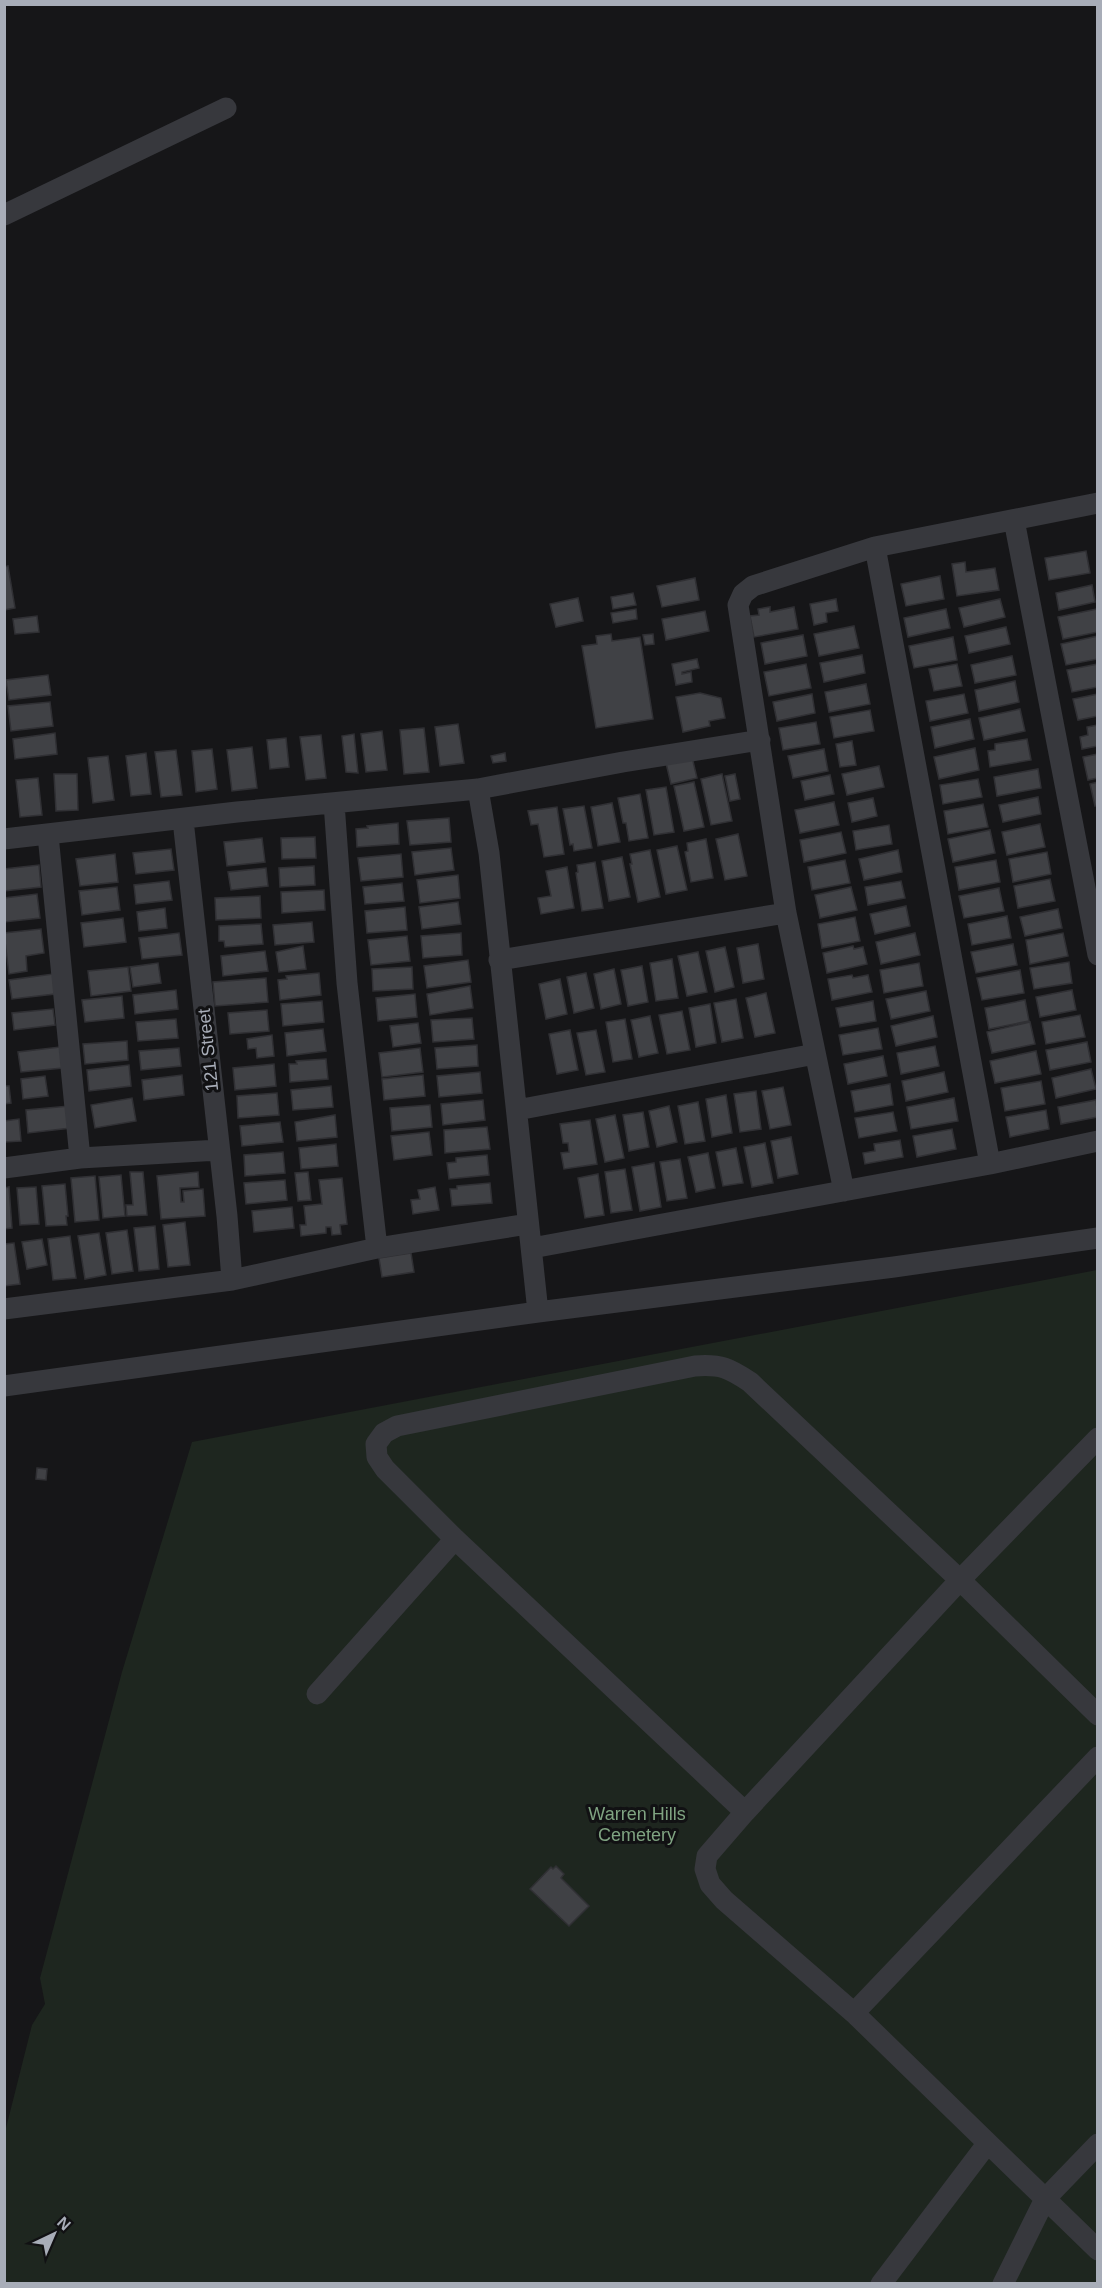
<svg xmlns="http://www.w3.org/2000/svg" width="1102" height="2288" viewBox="0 0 1102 2288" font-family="Arial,sans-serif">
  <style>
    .green { fill: #1e261f }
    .building { fill: #404145; stroke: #303034; stroke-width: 1.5 }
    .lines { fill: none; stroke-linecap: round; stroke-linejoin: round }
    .minor { stroke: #37383d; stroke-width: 21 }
    .labels { text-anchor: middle; stroke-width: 6; stroke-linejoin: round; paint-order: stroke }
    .street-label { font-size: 18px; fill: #a8adb8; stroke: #111113 }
    .park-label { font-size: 18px; fill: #7fa381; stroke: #111113 }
  </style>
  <rect width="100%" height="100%" fill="#161618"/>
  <path class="green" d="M1097 1270V2283L5 2284V2132L32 2025 45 2004 40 1978 122 1672 192 1442Z"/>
  <path class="building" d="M1086 551 1090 573 1049 580 1045 558Z
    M965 562 966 572 995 568 999 590 957 596 952 564Z
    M8 566 15 608 4 610V567Z
    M940 576 944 599 906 606 901 584Z
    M695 578 699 600 662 607 657 586Z
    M1092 585 1095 602 1059 610 1056 593Z
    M633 593 636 605 613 609 611 597Z
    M578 598 583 621 556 627 550 604Z
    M836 599 838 611 826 613 827 622 814 625 810 604Z
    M1000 599 1005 617 964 627 959 608Z
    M770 607V612L794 607 798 629 754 637 750 616 759 615 758 609Z
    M636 609 637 619 613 623 611 613Z
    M946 609 950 628 908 637 904 618Z
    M1097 609 1098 632 1063 639 1058 617Z
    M705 611 709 631 666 640 662 619Z
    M37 616 39 632 15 634 13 619Z
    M854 626 859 648 819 656 814 634Z
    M1006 627 1010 644 969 653 965 636Z
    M611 634 612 641 640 637 653 719 596 728 582 646 597 644 596 636Z
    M653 634 654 644 645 645 643 635Z
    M803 635 807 656 765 664 761 643Z
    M1098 636V659L1066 665 1061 644Z
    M953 637 957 660 914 668 909 646Z
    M862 655 865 673 824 682 820 663Z
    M1012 656 1016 675 975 683 971 665Z
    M697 659 699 668 682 672V674L691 672 692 682 676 685 672 664Z
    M806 664 811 688 769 696 764 672Z
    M957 664 962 686 934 691 929 669Z
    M1098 664V687L1072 692 1067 670Z
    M48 675 51 695 9 700 6 680Z
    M1015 681 1019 702 979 711 975 690Z
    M866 684 870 704 829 712 825 692Z
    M700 693 721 698 725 718 709 721 710 726 683 732 676 697Z
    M812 694 815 713 777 721 773 702Z
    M964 694 968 713 930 721 926 701Z
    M1098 694V716L1078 720 1073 699Z
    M50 702 53 726 11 731 8 706Z
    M1020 709 1025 731 984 740 979 718Z
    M870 710 874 731 834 738 830 717Z
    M970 719 974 739 935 748 931 727Z
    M816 722 820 744 783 750 779 728Z
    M458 724 464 763 440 766 435 727Z
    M1098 725V746L1082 749 1080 737 1088 735 1087 727Z
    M424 728 429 772 404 774 400 730Z
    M382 731 387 770 366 772 361 734Z
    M55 733 57 754 15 759 13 739Z
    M354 734 358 773 346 772 342 736Z
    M321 735 326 778 306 780 300 737Z
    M286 738 289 767 270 769 267 740Z
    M1027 739 1031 760 990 767 988 751 995 750V744Z
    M852 741 856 765 840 767 836 744Z
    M252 747 257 788 232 791 227 750Z
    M975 748 979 770 939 779 934 757Z
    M212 749 217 789 196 792 192 751Z
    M824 749 828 771 793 778 788 756Z
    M176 750 182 795 161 797 155 752Z
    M146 753 151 794 131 796 126 756Z
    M505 753 506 761 493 763 491 756Z
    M1098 754V778L1088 780 1083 757Z
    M108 756 114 800 93 803 88 758Z
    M692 757 697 778 671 784 666 763Z
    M879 766 884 787 847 795 842 774Z
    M1038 769 1041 788 997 796 994 777Z
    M54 774H77L78 810 56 811Z
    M722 774 732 821 711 825 701 779Z
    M735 774 740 799 730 801 725 776Z
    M830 775 834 794 805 800 801 781Z
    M38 778 42 815 20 817 16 780Z
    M978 779 982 797 943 804 940 785Z
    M694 782 704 827 684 831 674 786Z
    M1098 782V805L1095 806 1090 784Z
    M666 787 674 832 654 835 646 790Z
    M640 794 648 838 629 841 626 823H623L618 798Z
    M1038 797 1041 814 1003 822 999 805Z
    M873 798 877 816 852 822 848 803Z
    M834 802 839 825 800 833 795 810Z
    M612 803 620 842 598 846 591 807Z
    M983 804 988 827 948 834 944 811Z
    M584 806 592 848 574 851 573 844 570 845 563 809Z
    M557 807 564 854 544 857 538 824 531 825 528 811Z
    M449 818 451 842 410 845 407 821Z
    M398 823 399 844 357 847 356 829 368 828 367 826Z
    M1040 824 1045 847 1007 855 1002 832Z
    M889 825 892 844 856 850 853 831Z
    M990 830 995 853 953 862 948 839Z
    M841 832 846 853 804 862 800 840Z
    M738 834 747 876 725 880 716 839Z
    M315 837 316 858 282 859 281 838Z
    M262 838 265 862 227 866 224 842Z
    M706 839 713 878 691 882 685 852 688 851 687 843Z
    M677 846 687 890 666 894 657 850Z
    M451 848 454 870 415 875 412 852Z
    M171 849 174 870 136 874 133 853Z
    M650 850 660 897 638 902 630 864H632L630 854Z
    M898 850 902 872 864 880 859 859Z
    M1047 852 1051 874 1013 882 1009 859Z
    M115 854 118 882 80 886 76 859Z
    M401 854 403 877 361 881 358 858Z
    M622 857 630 897 609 901 602 861Z
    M845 860 850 883 812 890 808 867Z
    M996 860 1000 882 959 890 955 867Z
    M595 862 603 908 582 911 576 873 578 872 577 865Z
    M39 865 41 887 4 891V869Z
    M314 866 315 885 280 887 279 868Z
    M567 867 574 908 541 914 538 898 551 896 546 871Z
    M266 868 268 886 231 890 228 872Z
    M458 875 460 898 420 903 417 880Z
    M1050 879 1055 901 1018 908 1014 886Z
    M169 881 172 900 136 904 134 885Z
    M901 881 905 898 868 905 865 887Z
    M402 883 404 901 365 904 363 887Z
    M117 887 120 910 82 915 79 891Z
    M851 887 857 910 820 918 815 895Z
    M999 888 1004 911 964 918 959 896Z
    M324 890 325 910 282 913 281 892Z
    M37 894 40 918 4 922V898Z
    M260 896 261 918 216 920 215 898Z
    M458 902 461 924 422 929 419 907Z
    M906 906 910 926 875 934 870 914Z
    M405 907 407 930 367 933 365 911Z
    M165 908 167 928 139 931 137 912Z
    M1058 909 1062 928 1025 936 1020 917Z
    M1007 916 1011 938 972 945 968 924Z
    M855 917 860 941 822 948 818 924Z
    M123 918 126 942 84 947 81 923Z
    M312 922 314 942 275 945 273 925Z
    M261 924 263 944 225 947 224 941H219V926Z
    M41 929 44 953 26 956 27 971 9 974 4 933Z
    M179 933 182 955 142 959 139 938Z
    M461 933 462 955 423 958 421 936Z
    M915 933 920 955 881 964 876 942Z
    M1063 933 1068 956 1030 964 1026 940Z
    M407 936 410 961 371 965 368 940Z
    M758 944 764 979 743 983 737 948Z
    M1013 944 1017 965 976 973 971 952Z
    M303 946 306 969 279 972 276 952Z
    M853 946 854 949 863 947 867 964 827 973 823 953Z
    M725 947 734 987 715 992 706 951Z
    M265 951 268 971 223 976 221 956Z
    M698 952 707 992 687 996 678 956Z
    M672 959 678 998 656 1001 650 963Z
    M468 960 471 982 427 988 424 966Z
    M1069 962 1072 983 1034 989 1030 968Z
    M158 963 161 983 133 987 130 967Z
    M919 963 923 986 884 993 880 970Z
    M642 966 648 1002 628 1006 621 970Z
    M128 967 131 991 91 996 88 971Z
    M412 967 413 989 373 991 372 969Z
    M614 969 621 1004 601 1009 594 974Z
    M1020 970 1024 993 982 1000 977 978Z
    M319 973 321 995 280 1000 278 980 287 979 286 976Z
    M586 973 594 1008 574 1013 567 977Z
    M53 974 55 994 12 999 9 980Z
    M852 975 853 978 868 975 872 992 832 1000 828 979Z
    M266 978 268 1002 215 1006 213 982Z
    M560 979 567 1014 546 1019 539 984Z
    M470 986 473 1008 430 1015 427 994Z
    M176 990 178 1009 135 1014 133 995Z
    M1072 990 1076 1010 1040 1017 1036 997Z
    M926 991 930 1011 891 1019 886 999Z
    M766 993 775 1033 755 1037 746 998Z
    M415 994 417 1017 378 1021 376 998Z
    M122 996 124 1018 85 1022 82 1000Z
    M736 999 743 1038 722 1042 714 1003Z
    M1025 1000 1029 1021 989 1029 985 1008Z
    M322 1001 324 1022 283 1026 281 1004Z
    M873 1001 876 1021 840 1027 836 1008Z
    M710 1004 716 1043 696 1047 689 1008Z
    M53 1009 55 1025 14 1030 12 1013Z
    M267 1010 269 1031 230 1034 228 1013Z
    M682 1011 690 1050 667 1054 659 1015Z
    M1080 1015 1085 1037 1046 1044 1042 1022Z
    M650 1016 658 1053 639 1057 631 1020Z
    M933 1016 937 1037 896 1046 891 1026Z
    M472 1018 474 1039 433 1042 431 1020Z
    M176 1019 178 1038 138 1041 136 1022Z
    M625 1019 632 1059 613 1062 606 1022Z
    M1030 1022 1035 1044 992 1053 987 1032Z
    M418 1023 421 1043 393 1047 390 1026Z
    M878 1028 882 1049 843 1055 839 1035Z
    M323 1029 326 1051 287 1056 285 1033Z
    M570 1030 578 1070 557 1074 549 1034Z
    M596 1030 605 1072 586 1075 577 1033Z
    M272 1035 274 1056 257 1058 256 1048 248 1049 247 1039Z
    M127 1041 128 1060 85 1064 83 1044Z
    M1087 1042 1091 1062 1050 1070 1046 1050Z
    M477 1045 478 1066 437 1069 435 1048Z
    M935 1046 939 1066 901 1074 897 1053Z
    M60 1047 63 1068 21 1072 18 1052Z
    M179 1048 181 1066 141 1070 139 1051Z
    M420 1048 423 1072 382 1077 379 1053Z
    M1036 1051 1041 1074 995 1083 990 1061Z
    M883 1056 887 1076 848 1084 844 1064Z
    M326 1059 328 1079 290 1082 289 1064H297L296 1061Z
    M274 1064 276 1086 235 1090 233 1068Z
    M129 1065 131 1086 89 1091 87 1070Z
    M1091 1069 1096 1089 1056 1098 1052 1078Z
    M480 1072 482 1093 439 1097 437 1076Z
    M944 1072 948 1092 906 1101 902 1081Z
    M182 1075 184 1095 144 1100 142 1080Z
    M423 1075 425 1096 384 1100 382 1079Z
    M45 1076 48 1096 23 1099 21 1079Z
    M1041 1081 1045 1104 1005 1111 1001 1088Z
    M890 1084 893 1105 855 1112 851 1091Z
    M4 1086H9L11 1103 4 1104Z
    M331 1086 333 1107 293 1110 291 1090Z
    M783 1087 791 1125 770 1129 762 1091Z
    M756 1091 761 1129 740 1132 734 1094Z
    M277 1093 279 1115 238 1118 237 1096Z
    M726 1095 732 1133 712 1137 706 1099Z
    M132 1098 136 1121 95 1128 91 1105Z
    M954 1098 958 1121 911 1129 907 1107Z
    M483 1100 485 1120 443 1125 441 1104Z
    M1096 1100 1098 1117 1061 1124 1058 1107Z
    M698 1102 705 1141 685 1144 678 1106Z
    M430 1105 432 1127 392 1131 390 1108Z
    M69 1106 71 1128 28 1133 26 1110Z
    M669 1106 677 1142 657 1147 649 1111Z
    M1046 1110 1049 1129 1010 1137 1006 1117Z
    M643 1112 649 1147 629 1151 623 1115Z
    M893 1112 897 1131 859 1138 855 1118Z
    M335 1115 337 1137 297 1141 295 1122Z
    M615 1115 624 1158 605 1162 596 1119Z
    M19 1119 21 1141 4 1142V1121Z
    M590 1120 597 1164 564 1169 561 1153 569 1152 568 1143H563L560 1124Z
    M280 1122 283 1142 242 1146 240 1126Z
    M487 1127 490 1149 445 1153 444 1130Z
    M952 1129 956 1149 917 1157 913 1136Z
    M429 1132 432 1155 394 1160 391 1136Z
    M791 1137 798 1174 778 1178 771 1141Z
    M900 1140 903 1157 865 1164 863 1153 875 1151 874 1144Z
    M765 1143 773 1183 752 1187 744 1147Z
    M336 1144 338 1166 301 1169 299 1148Z
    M736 1148 743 1183 723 1186 716 1152Z
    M283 1152 285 1173 245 1176 244 1155Z
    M708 1153 715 1188 696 1192 688 1157Z
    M487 1155 489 1175 449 1179 447 1163 456 1162V1158Z
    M680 1159 687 1198 667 1201 660 1162Z
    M654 1163 661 1207 640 1211 632 1167Z
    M625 1169 632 1210 611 1213 605 1172Z
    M130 1172H143L147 1215 127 1216 126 1205H133Z
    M198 1172 199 1187 180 1188 181 1202H184L183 1191 203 1189 205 1216 161 1219 157 1176Z
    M308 1172 311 1200 298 1201 295 1173Z
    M598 1174 604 1215 585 1218 578 1178Z
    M121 1175 125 1216 103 1218 99 1177Z
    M95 1176 99 1220 75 1222 71 1178Z
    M342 1178 347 1224 340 1225 341 1234 332 1235 331 1227H326V1233L301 1236 300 1225H306L304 1206 322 1204 319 1180Z
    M285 1180 287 1200 246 1204 244 1183Z
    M490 1183 492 1203 452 1206 450 1189H457V1186Z
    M65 1184 68 1216H66L67 1225 46 1226 42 1186Z
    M9 1187 12 1228 4 1229V1188Z
    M36 1187 39 1224 20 1225 17 1188Z
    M435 1187 439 1210 413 1214 411 1200 420 1199 418 1190Z
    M292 1207 294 1228 254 1232 252 1211Z
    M185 1222 190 1265 168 1267 163 1225Z
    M155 1226 159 1269 139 1271 134 1228Z
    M127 1230 133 1271 112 1274 106 1233Z
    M99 1233 106 1275 85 1279 78 1236Z
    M70 1236 76 1278 53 1280 48 1239Z
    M42 1239 47 1265 27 1269 22 1242Z
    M14 1243 20 1284 4 1286V1244Z
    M411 1253 414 1272 382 1277 379 1258Z
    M37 1468 47 1469 46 1480 36 1479Z
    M556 1866 564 1874 561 1878 589 1906 569 1926 530 1889 551 1867 553 1869Z"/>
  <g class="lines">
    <path class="minor" d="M4 215 226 108
      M1014 520 1098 955
      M875 547 990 1164 1098 1141
      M478 789 489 853 538 1312
      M334 803 347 983 377 1248
      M183 820 227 1216 232 1280
      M48 835 80 1158
      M4 839 237 812 478 789 623 762 760 740
      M499 960 786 913
      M517 1110 815 1054
      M4 1168 80 1158 219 1150
      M844 1191 786 913 738 605 743 594 753 586 875 547 1098 503
      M532 1248 990 1164
      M4 1309 232 1280 377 1248 528 1224
      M4 1386 538 1312 894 1267 1098 1238
      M1098 1438 960 1580 745 1812 707 1856 705 1869 710 1884 724 1900 854 2013 1098 2250
      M317 1694 455 1539
      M745 1812 455 1539 385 1469 377 1457 376 1444 384 1433 397 1426 695 1366C721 1364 729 1368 750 1382L960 1580 1098 1715
      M854 2013 1098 1757
      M881 2284 987 2144
      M1003 2284 1045 2199 1098 2144"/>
  </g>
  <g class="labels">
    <g class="street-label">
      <text transform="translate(208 1050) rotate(-96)" y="6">121 Street</text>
    </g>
    <g class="park-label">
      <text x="637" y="1820">Warren Hills<tspan x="637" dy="21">Cemetery</tspan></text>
    </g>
  </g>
  <rect width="1102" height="2288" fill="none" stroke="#a8adb8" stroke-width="12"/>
  <g transform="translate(54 2234) rotate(44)" stroke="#111113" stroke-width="4.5" paint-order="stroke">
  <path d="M0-4.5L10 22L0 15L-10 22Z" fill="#a8adb8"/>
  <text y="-9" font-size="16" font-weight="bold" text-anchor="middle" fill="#a8adb8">N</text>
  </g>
</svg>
